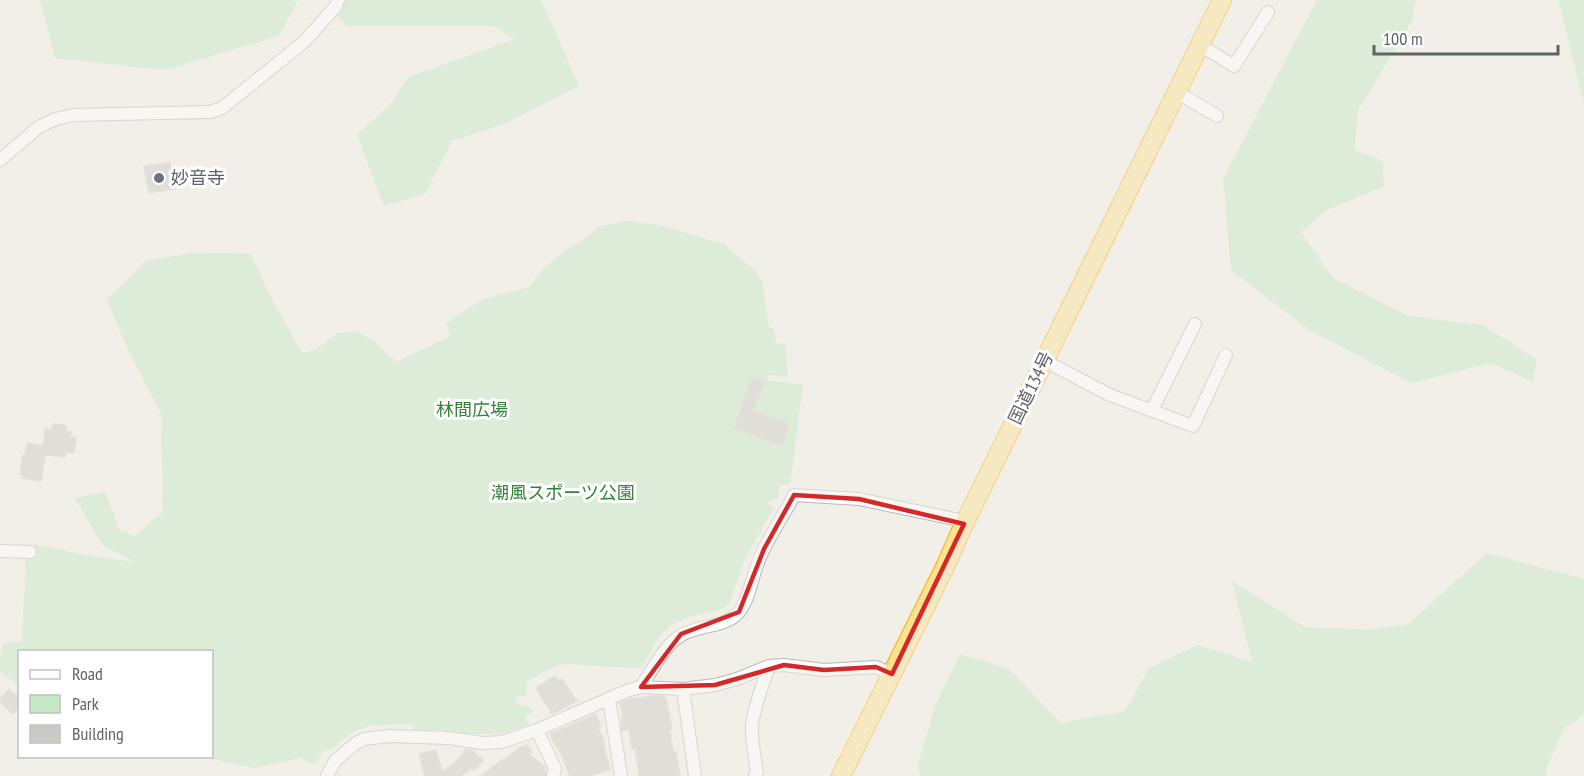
<svg xmlns="http://www.w3.org/2000/svg" width="1584" height="776" viewBox="0 0 1584 776" font-family="'PT Sans Narrow','Noto Sans JP',sans-serif">
  <style>
    .green { fill: #c5e8c5 }
    .building { fill: #cccac5; stroke: #d6d1c6; stroke-width: 1.5 }
    .lines { fill: none; stroke-linecap: round; stroke-linejoin: round }
    .minor-casing { stroke: #b5b8bc; stroke-width: 14 }
    .highway-casing { stroke: #f9ab00; stroke-width: 20 }
    .minor { stroke: #fff; stroke-width: 12 }
    .highway { stroke: #fde293; stroke-width: 18 }
    .marked { fill: none; stroke: #d62828; stroke-width: 4.5; stroke-linejoin: round }
    .worship-dot { fill: #6b7280; stroke: #fff; stroke-width: 2 }
    .labels { text-anchor: middle; stroke-width: 6; stroke-linejoin: round; paint-order: stroke }
    .worship-label { font-size: 18px; fill: #5b616d; stroke: #fff; text-anchor: start }
    .street-label { font-size: 18px; fill: #5f6368; stroke: #fff }
    .park-label { font-size: 18px; fill: #348238; stroke: #fff }
  </style>
  <rect width="100%" height="100%" fill="#f1efe8"/>
  <path class="green" d="M40 0H298L279 36 165 70 55 58Z
    M334 0H541L579 86 504 124 452 141 425 194 384 206 357 135 391 103 409 77 515 39 494 26H346L331 6Z
    M1317 0H1416L1412 21 1358 111 1354 150 1383 161 1384 186 1325 211 1301 232 1333 278 1408 316 1483 325 1537 360 1533 382 1491 363 1412 383 1309 330 1231 270 1223 179Z
    M1558 0H1584V104L1560 7Z
    M627 221 660 225 723 244 755 270 762 282 769 328H774L776 343 785 344 788 377 767 375 768 381 803 384 790 484 780 485 777 499H772L767 503 774 508 746 557 730 601 726 606 716 611 687 617 670 626 658 638 644 664 639 668 560 664 527 681 526 695 515 698 516 704 529 707 533 712 525 716 529 725 500 734H467L442 730H413L414 725 408 724 368 726 351 733 335 746 323 752 315 764 300 758 255 768 202 757 212 756V652H20L19 686 0 671V656L4 643 22 641 26 556 34 557V544L90 556 135 562 102 545 75 498 105 492 120 531 135 536 163 512 161 414 128 350 107 300 145 261 192 253 251 254 268 292 302 353 316 350 337 333 357 332 373 340 396 362 450 336 446 323 483 299 529 287 542 270 563 251 578 243 601 226Z
    M1486 553 1584 579V715L1564 728 1545 771 1547 776H920L918 764 936 704 960 654 1009 669 1061 723 1125 711 1149 668 1198 645 1252 662 1232 581 1305 627 1366 630 1409 624Z"/>
  <path class="building" d="M170 162 175 189 149 193 144 166Z
    M752 377 764 382 753 411 789 424 782 446 734 428Z
    M52 424 66 425V431L71 432 70 437H76L74 453 66 452 65 457 45 455 41 481 22 478V474H20L23 455H25L27 443 43 446 45 429 52 430Z
    M555 676 558 681 562 679 577 701 552 714 536 688Z
    M9 689 20 699V706L13 714 0 702V699Z
    M651 696H663L664 698H666L672 729H670L673 752H676L680 776H639L635 749H632L629 730 622 731 621 718 623 717 620 703 632 698 633 699Z
    M596 714 601 726 598 728 605 742H603L610 770 589 776H570L558 747H556L550 734Z
    M527 745 532 752 529 754 545 767 543 769 546 772 545 776H481L503 759 504 760 519 748Z
    M466 749 472 750 483 760 475 770 471 768 461 776H425L419 754 436 750 442 772 456 761Z"/>
  <g class="lines">
    <defs>
      <path id="minor" d="M1200 45 1234 66 1268 12
        M1177 92 1217 116
        M0 160 40 126 56 119 73 115 210 112 222 108 304 42 336 6 338 0
        M1045 361 1110 395 1193 426 1226 355
        M1152 410 1195 324
        M1 551 30 552
        M641 687C652 671 663 647 680 636 697 624 724 629 739 612 750 598 752 576 759 560 768 537 783 517 794 495L859 499 959 520 964 524
        M683 689 695 776
        M609 699 621 776
        M537 730 555 768 553 776
        M327 776 335 761 356 743 364 739 390 736 449 738 482 743 502 742 537 730 629 690 641 687 683 689 715 685 737 679 769 666 784 665 824 670 876 667 892 674
        M755 776 757 773C755 757 751 741 752 725 754 706 763 685 769 666"/>
      <path id="highway" d="M841 776 945 567 964 524 1222 0"/>
    </defs>
    <use href="#minor" class="minor-casing"/>
    <use href="#highway" class="highway-casing"/>
    <use href="#minor" class="minor"/>
    <use href="#highway" class="highway"/>
  </g>
  <path d="M0 0H1584V776H0ZM794 495 859 499 964 524 892 674 876 667 824 670 784 665 715 685 641 687 681 634 739 612 764 549Z" fill="#f1efe8" fill-opacity=".55" fill-rule="evenodd"/>
  <path class="marked" d="M794 495 859 499 964 524 892 674 876 667 824 670 784 665 715 685 641 687 681 634 739 612 764 549Z"/>
  <circle class="worship-dot" cx="159" cy="178" r="6"/>
  <g class="labels">
    <g class="worship-label">
      <text x="171" y="184">妙音寺</text>
    </g>
    <g class="street-label">
      <text transform="translate(1031 388) rotate(-64)" y="6">国道134号</text>
    </g>
    <g class="park-label">
      <text x="472" y="416">林間広場</text>
      <text x="563" y="499">潮風スポーツ公園</text>
    </g>
  </g>
  <rect x="18" y="650" width="195" height="108" fill="#ffffff" stroke="#bfc1c3" stroke-width="1.5"/>
  <rect x="30" y="670" width="30" height="9" fill="#ffffff" stroke="#bfc1c3" stroke-width="1.5"/>
  <text x="72" y="680" font-size="18" fill="#5f6368">Road</text>
  <rect x="30" y="695" width="30" height="18" fill="#c5e8c5" stroke="#bfc1c3" stroke-width="1.5"/>
  <text x="72" y="710" font-size="18" fill="#5f6368">Park</text>
  <rect x="30" y="725" width="30" height="18" fill="#cccac5" stroke="#bfc1c3" stroke-width="1.5"/>
  <text x="72" y="740" font-size="18" fill="#5f6368">Building</text>
  <path d="M1374 45v9h184v-9" fill="none" stroke="#5f6368" stroke-width="3"/>
  <text x="1383" y="45" font-size="18" fill="#5f6368" stroke="#ffffff" stroke-width="4.5" paint-order="stroke">100 m</text>
</svg>
